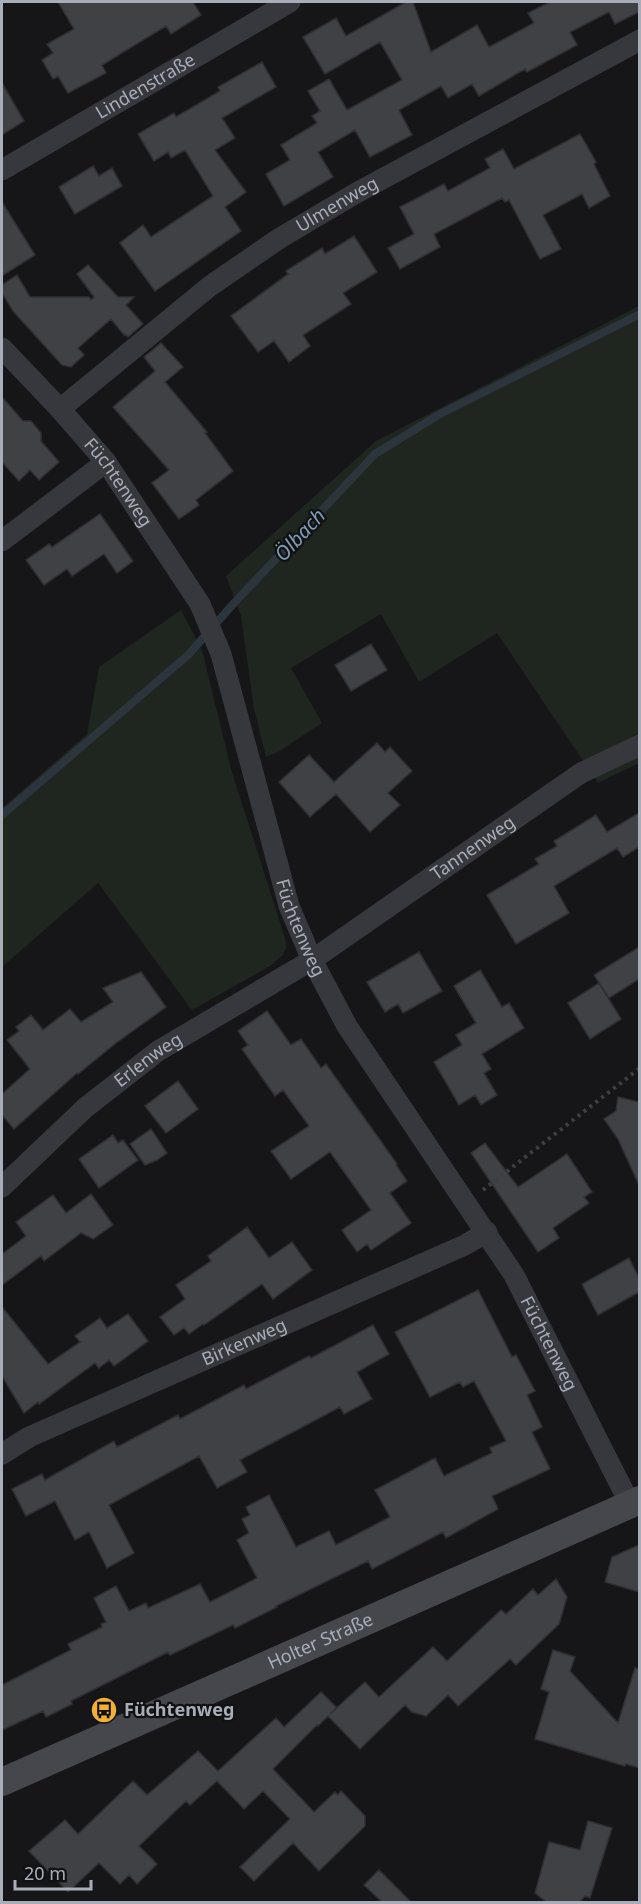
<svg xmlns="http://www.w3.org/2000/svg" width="641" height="1904" viewBox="0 0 641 1904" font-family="'Noto Sans',sans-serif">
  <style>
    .green { fill: #1e261f }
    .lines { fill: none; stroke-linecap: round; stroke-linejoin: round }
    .stream { stroke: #2c353c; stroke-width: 8 }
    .building { fill: #404145; stroke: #303034; stroke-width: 1.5 }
    .path { stroke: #3d3f44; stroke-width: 4; stroke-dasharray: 3 4.5; stroke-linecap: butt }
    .street { stroke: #37383d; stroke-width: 21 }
    .secondary { stroke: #45474d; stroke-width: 28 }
    .labels { text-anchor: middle; stroke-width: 4.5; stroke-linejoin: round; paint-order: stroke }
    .street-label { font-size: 18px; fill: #a8adb8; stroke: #111113 }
    .poi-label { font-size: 18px; font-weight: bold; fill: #a8adb8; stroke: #111113; text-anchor: start }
    .water-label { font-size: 20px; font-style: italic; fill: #7f9bb3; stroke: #111113 }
  </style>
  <rect width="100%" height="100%" fill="#161618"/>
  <path class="green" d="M639 306V763L598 783 497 633 419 682 381 614 291 668 322 723 278 752 266 757 254 709 241 616 226 576 376 441Z
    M181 610 202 650 231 769 285 938 286 948 283 955 270 966 192 1010 98 883 2 967V808L87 734 99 667Z"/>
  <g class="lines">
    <path class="stream" d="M2 815 188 655 235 602 375 454 440 414 640 314"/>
  </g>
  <path class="building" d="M58 2H193L201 15 171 34 166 26 102 65 106 73 68 93 58 76 53 79 42 60 53 53 47 44 74 29Z
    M406 2H413L431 52 477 25 489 47 534 23 528 13 550 2H639V12L615 24 609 12 570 32 577 45 527 72 525 69 479 96 472 84 448 98 441 86 399 110 412 135 370 157 355 130 318 152 333 177 284 206 266 174 290 160 281 145 317 123 312 116 320 111 308 91 329 79 347 110 402 80 380 42 325 74 303 37 336 18 346 36Z
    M262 62 276 87 222 118 235 138 215 150 246 192 225 207 241 231 155 291 120 243 143 225 151 237 213 196 185 150 171 158 168 152 154 161 138 134 174 113 176 117 220 91 218 87Z
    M2 83 24 121 2 135Z
    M580 134 596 162 594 164 610 196 589 208 582 194 543 215 561 249 540 259 509 200 505 202 502 198 434 234 440 247 400 269 388 248 414 234 400 207 444 184 448 191 490 168 485 159 503 149 514 169Z
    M93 166 99 176 112 168 122 186 75 214 59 187Z
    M2 202 35 255 2 276Z
    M354 236 377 272 343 293 351 304 303 335 310 346 289 362 274 341 258 352 231 316 288 274 286 271 322 248 325 254Z
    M88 265 118 297H134L126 305 143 324 128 337 125 334 124 335 111 319 78 348 84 355 71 367 62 365 13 311 2 293V285L17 275 30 297H89L91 300 94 297 77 274Z
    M161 343 183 367 165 382 207 432 205 433 233 471 196 500 199 505 179 519 152 483 169 470 113 407 155 371 144 357Z
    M2 397 23 421H31L41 433V441L59 462 39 480 30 470 19 481 2 462Z
    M100 514 133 561 117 573 104 554 72 576 67 569 44 585 26 560 49 544 52 547Z
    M371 644 387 670 351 691 335 665Z
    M377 743 385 752 390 747 412 771 388 793 400 805 370 832 336 794 310 817 279 782 309 755 334 782Z
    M639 813V847L623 857 617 848 554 886 569 913 516 944 487 895 539 864 535 859 557 846 554 841 596 815 607 832Z
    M639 947V979L609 998 594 975Z
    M419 952 442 991 403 1013 398 1004 385 1012 367 982Z
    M480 970 502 1007 509 1003 524 1028 482 1054 491 1069 484 1073 497 1095 481 1105 475 1095 459 1105 434 1062 462 1045 456 1035 476 1023 454 986Z
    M141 972 166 1007 116 1043 78 1074 77 1073 14 1129 2 1115V1094L30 1069 7 1040 19 1031 16 1027 31 1015 43 1030 70 1009 81 1022 113 1002 103 988Z
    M599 983 621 1019 590 1039 568 1003Z
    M267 1011 291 1045 301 1039 321 1068 326 1064 397 1164 396 1165 407 1181 390 1193 411 1223 371 1250 367 1244 357 1252 342 1230 371 1210 330 1152 291 1179 271 1151 309 1126 283 1090 275 1096 242 1049 248 1045 238 1031Z
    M178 1081 198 1109 166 1133 145 1106Z
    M618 1097 639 1102V1185L618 1139 604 1119 616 1111Z
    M151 1129 167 1153 157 1160 145 1165 130 1144Z
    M113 1135 118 1143 123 1140 138 1160 99 1188 79 1159Z
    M485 1143 518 1187 567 1154 592 1192 584 1197 589 1203 553 1228 559 1238 538 1252 471 1153Z
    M91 1194 113 1225 93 1239 81 1233 44 1261 41 1256 2 1285V1254L26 1236 16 1222 53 1195 66 1213Z
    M247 1227 269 1258 292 1242 312 1270 273 1299 262 1284 204 1325 203 1324 189 1334 184 1328 174 1335 160 1317 185 1299 176 1285 211 1261 208 1256Z
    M629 1258 639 1278V1292L598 1315 582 1284Z
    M478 1290 512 1357 516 1355 535 1391 527 1395 542 1427 532 1432 550 1469 492 1496 498 1509 446 1538 443 1532 372 1569 368 1561 276 1606 277 1607 235 1628 233 1625 170 1655 168 1652 71 1701 72 1704 46 1717 43 1711 2 1730V1685L71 1650 68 1644 102 1627 101 1624 106 1622 94 1598 116 1586 129 1611 146 1603 148 1608 200 1584 210 1602 257 1578 237 1540 249 1533 242 1519 250 1515 246 1507 269 1495 296 1547 329 1531 336 1545 390 1517 375 1490 435 1458 444 1476 492 1453 490 1448 506 1441 474 1381 463 1387 460 1382 430 1397 395 1332Z
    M2 1307 48 1364 80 1342 75 1336 100 1318 107 1328 128 1314 148 1341 114 1366 109 1360 99 1368 95 1363 39 1404 38 1402 24 1413 2 1376Z
    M373 1325 389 1354 357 1372 372 1399 344 1414 340 1407 240 1460 247 1472 217 1488 199 1456 109 1505 134 1553 107 1568 89 1532 75 1540 55 1501 26 1516 12 1489 42 1474 45 1480 114 1441 117 1447 178 1415 180 1419 244 1385 246 1389 309 1356 311 1358Z
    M639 1545V1592L605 1582 612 1557Z
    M556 1579 567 1597 559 1624 516 1665 510 1659 458 1706 448 1695 426 1716 412 1712 405 1705 360 1749 328 1716 318 1726 317 1725 273 1769 314 1812 335 1792 338 1795 341 1791 365 1816V1826L319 1871 293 1843 254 1881 240 1867 290 1819 263 1791 244 1809 217 1781 190 1805 186 1801 139 1846 157 1864 137 1884 129 1875 120 1884 99 1863 68 1892 29 1851 65 1820 78 1834 133 1781 147 1795 198 1751 218 1771 276 1718 284 1727 321 1692 337 1708 330 1714 365 1682 379 1697 433 1647 447 1661 501 1610 506 1614 533 1589 538 1595Z
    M553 1650 575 1657 570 1671 618 1723 635 1668 639 1669V1768L626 1764 625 1766 535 1739 549 1692 541 1689Z
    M588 1821 612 1828 590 1898 585 1896 580 1902H546L535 1893 549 1842 580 1850Z
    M379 1870 411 1902H382L364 1885Z"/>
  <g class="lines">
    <path class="path" d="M483 1190 640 1068"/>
    <g class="street">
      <path id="s1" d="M2 170 290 2"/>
      <path id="s2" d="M2 348 60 409 106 462 200 604 221 654 289 906 312 960 347 1026 514 1275 630 1504"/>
      <path id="s3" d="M60 409 210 286 280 238 358 192 640 40"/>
      <path d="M2 541 106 462"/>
      <path id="s4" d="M2 1187 85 1108 158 1051 312 960 581 773 640 745"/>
      <path id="s5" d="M2 1454 29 1437 465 1245 487 1232"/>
    </g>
    <path class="secondary" id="s6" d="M2 1782 640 1500"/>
  </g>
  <defs>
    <symbol id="bus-disc" viewBox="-11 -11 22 22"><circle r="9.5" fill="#f2b134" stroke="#111113"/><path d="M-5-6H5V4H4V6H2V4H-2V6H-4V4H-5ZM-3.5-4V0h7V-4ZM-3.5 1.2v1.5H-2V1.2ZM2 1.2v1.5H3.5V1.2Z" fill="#111"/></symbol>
  </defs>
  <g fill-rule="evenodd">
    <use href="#bus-disc" x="89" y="1695" width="30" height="30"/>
  </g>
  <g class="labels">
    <g class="street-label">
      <text dy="6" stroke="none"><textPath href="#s1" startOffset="166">Lindenstraße</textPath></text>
      <text dy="6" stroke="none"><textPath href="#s3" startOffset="345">Ulmenweg</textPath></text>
      <text dy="6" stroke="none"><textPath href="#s2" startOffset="178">Füchtenweg</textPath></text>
      <text dy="6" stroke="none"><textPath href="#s4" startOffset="582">Tannenweg</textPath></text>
      <text dy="6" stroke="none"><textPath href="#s2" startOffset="664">Füchtenweg</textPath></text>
      <text dy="6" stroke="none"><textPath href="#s4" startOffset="194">Erlenweg</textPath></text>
      <text dy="6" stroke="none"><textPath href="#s5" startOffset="267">Birkenweg</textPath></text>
      <text dy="6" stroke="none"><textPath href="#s2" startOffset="1150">Füchtenweg</textPath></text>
      <text dy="6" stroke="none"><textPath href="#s6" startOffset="348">Holter Straße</textPath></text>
    </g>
    <g class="poi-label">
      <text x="124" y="1716">Füchtenweg</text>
    </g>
    <g class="water-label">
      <text transform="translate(300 535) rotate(-47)" y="7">Ölbach</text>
    </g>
  </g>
  <rect width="641" height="1904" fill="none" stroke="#a8adb8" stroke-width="6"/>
  <path d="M15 1880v9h76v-9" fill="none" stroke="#a8adb8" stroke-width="3"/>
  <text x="24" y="1880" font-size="18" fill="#a8adb8" stroke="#111113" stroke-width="4.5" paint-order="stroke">20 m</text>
</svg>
